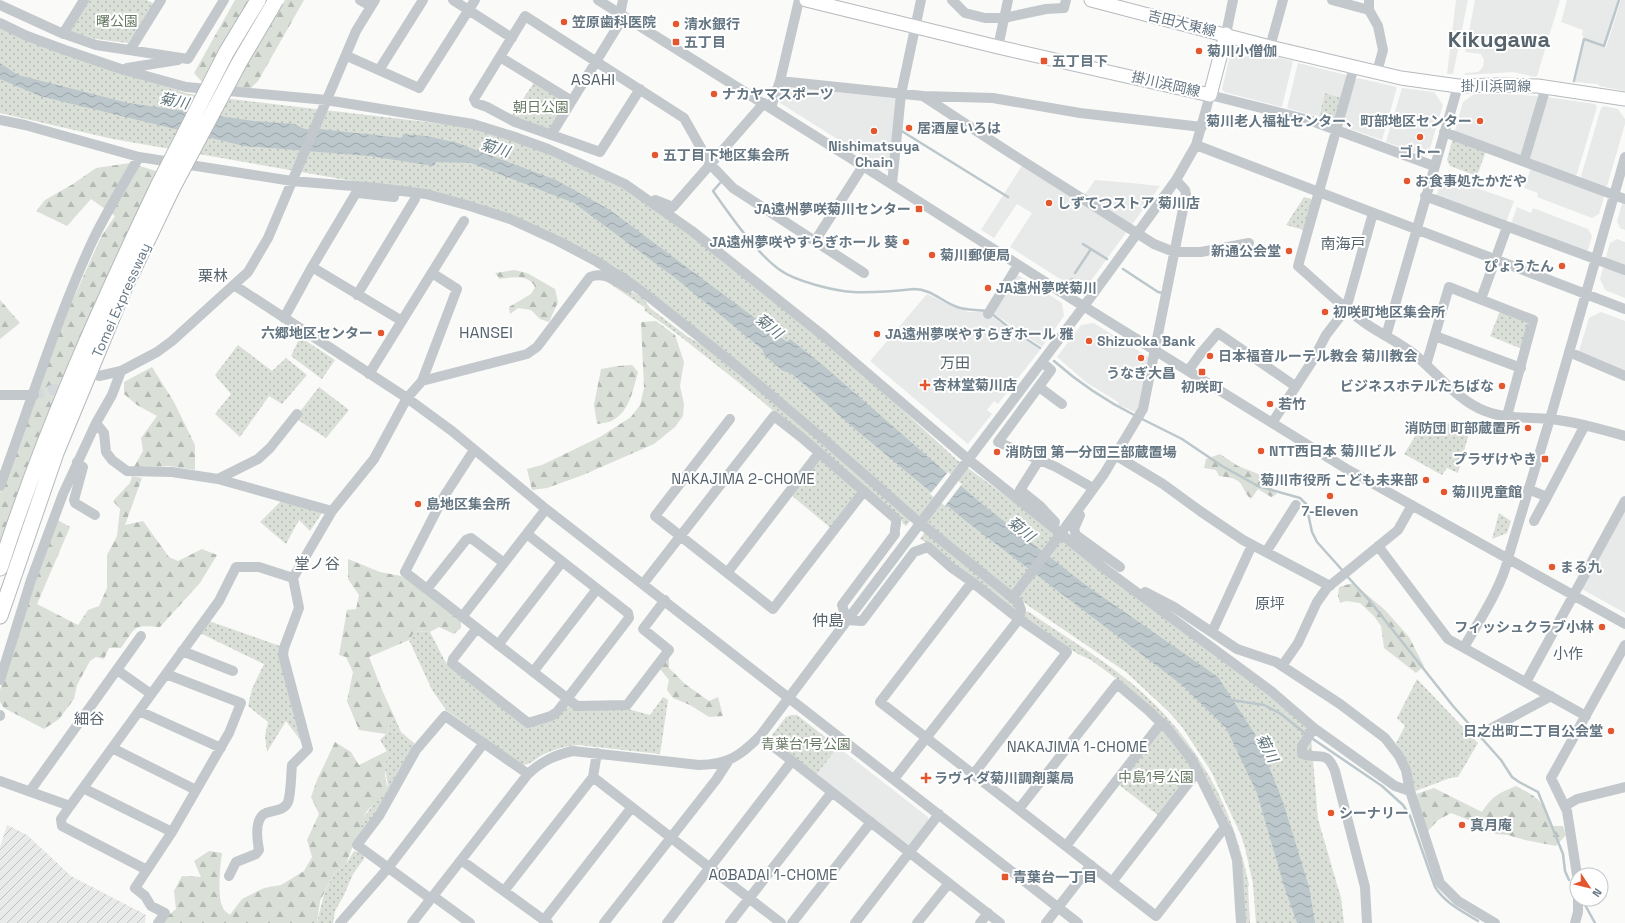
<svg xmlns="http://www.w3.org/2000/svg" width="1625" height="923" viewBox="0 0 1625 923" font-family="'Space Grotesk','Noto Sans JP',sans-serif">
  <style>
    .built { fill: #e8e9e9 }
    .industrial { fill: url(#industrial-furrows) }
    .green { fill: url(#green-dots) }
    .forest { fill: url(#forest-firs) }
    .water { fill: url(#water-waves) }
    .pier { fill: #fafaf8 }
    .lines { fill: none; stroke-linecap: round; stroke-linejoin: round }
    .stream { stroke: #bbc7cb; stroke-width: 2.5 }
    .minor-tunnel { stroke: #d5d9db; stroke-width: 10; stroke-dasharray: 10 5; stroke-linecap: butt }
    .major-casing { stroke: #b5babe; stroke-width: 15 }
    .highway-casing { stroke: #b4b9bd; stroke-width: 17 }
    .minor { stroke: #c3c8cc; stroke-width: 10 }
    .major { stroke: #fff; stroke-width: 13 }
    .highway { stroke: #fff; stroke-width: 15 }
    .highway-bridge-casing { stroke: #b4b9bd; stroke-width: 17; stroke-linecap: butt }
    .highway-bridge { stroke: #fff; stroke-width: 15 }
    .poi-dot { fill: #e4572e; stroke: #fff; stroke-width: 1.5 }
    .labels { text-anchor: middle; stroke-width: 4; stroke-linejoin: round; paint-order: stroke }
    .park-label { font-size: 14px; fill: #687a64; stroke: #fff }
    .poi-label { font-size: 14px; font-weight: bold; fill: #657683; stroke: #fff; text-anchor: start }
    .street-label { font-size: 14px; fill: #657683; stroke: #fff }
    .water-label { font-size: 15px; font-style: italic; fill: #60757c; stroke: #fff }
    .neighbourhood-label { font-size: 15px; fill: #57646e; stroke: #fff }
    .quarter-label { font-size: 16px; fill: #57646e; stroke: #fff }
    .town-label { font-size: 22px; font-weight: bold; fill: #57646e; stroke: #fff }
  </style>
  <defs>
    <pattern id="industrial-furrows" width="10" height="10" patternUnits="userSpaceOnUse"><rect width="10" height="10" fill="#e8e9e9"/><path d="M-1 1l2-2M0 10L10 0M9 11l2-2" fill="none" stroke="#c0c1c2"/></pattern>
    <pattern id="green-dots" width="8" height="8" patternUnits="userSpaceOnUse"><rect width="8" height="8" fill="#dadfd7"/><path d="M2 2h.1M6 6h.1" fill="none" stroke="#b4b9b4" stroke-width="1.8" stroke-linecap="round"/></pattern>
    <pattern id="forest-firs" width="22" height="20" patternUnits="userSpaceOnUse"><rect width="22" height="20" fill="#dadfd7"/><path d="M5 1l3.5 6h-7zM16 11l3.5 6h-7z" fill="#b4b9b4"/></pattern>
    <pattern id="water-waves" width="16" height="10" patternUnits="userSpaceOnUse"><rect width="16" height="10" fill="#bbc7cb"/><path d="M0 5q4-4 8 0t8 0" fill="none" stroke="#9ca6aa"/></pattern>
  </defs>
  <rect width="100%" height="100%" fill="#fafaf8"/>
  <path class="built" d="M1456 0H1468L1453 74H1447Z
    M1475 0H1560L1537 76 1535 77 1513 72 1465 75V73L1478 72 1483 67 1484 60 1481 54 1465 52Z
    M1567 0H1618L1604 45 1585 38 1582 35 1583 30 1561 22Z
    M1621 0H1625V91L1599 86 1598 84 1575 82 1585 41 1606 48Z
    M1243 48 1293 61 1282 107 1224 92 1222 89 1230 55Z
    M1298 63 1346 75 1348 78 1342 98 1325 93 1319 117 1287 108Z
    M1358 78 1397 87 1382 140 1345 127 1343 122 1355 80Z
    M784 85 899 96 891 173 780 103Z
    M1402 88 1434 92 1443 105 1428 155 1425 156 1386 142Z
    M1474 94H1503L1537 96 1539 99 1523 154 1520 156 1457 133 1455 130 1463 102Z
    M1547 97 1595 104 1597 107 1577 174 1574 176 1531 160 1529 157Z
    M1604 106 1618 109 1625 119V124L1607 186 1605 187 1583 179 1581 176 1601 108Z
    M1023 164 1128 230 1087 286 1074 288 1010 247 1032 213 1017 204 994 238 981 230Z
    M1531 168 1602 194 1604 197 1599 214 1592 218 1537 197 1538 193 1524 188Z
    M1442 176 1514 201 1506 222 1439 197 1437 195Z
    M1095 180 1131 183 1160 186 1131 226 1084 196Z
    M1625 202V230L1620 228 1617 221 1622 204Z
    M1517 207 1531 213 1533 208 1588 229 1592 236 1588 250 1585 251 1511 224Z
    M1617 239 1625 242V266L1608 260 1606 257 1610 243Z
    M1606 267 1625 274V298L1605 290 1600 279 1603 268Z
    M1016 274 1062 303 1064 316 1042 347 992 312Z
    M927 294 956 308 968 312H985L990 315 1010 330 1040 350 998 404 994 401 987 410 992 414 968 444 870 361Z
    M1601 312 1625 321V372L1580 354 1579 351 1589 318Z
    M1094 323 1150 358 1137 413 1119 405 1118 402 1087 383 1057 357 1081 325Z
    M1625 506V613L1580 588Z
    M838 747 928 817V823L912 844 906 845 816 775Z"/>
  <path class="industrial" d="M7 825 27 835 71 876 146 915 145 923H0V847Z"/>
  <path class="green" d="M87 0H147L154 4 128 43 96 39 69 31Z
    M0 22 104 66 189 94 495 130 650 201 808 323 957 460 1271 691 1310 725 1318 819 1341 898 1344 923H1256L1253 884 1245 848 1240 833 1211 771 1182 727 1169 712 1126 672 1023 602 724 354 616 267 541 230 478 203 113 139 0 113Z
    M535 81 568 101 550 130 511 117Z
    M1325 93 1342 98 1337 118 1329 121 1319 117Z
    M1455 140 1486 151 1477 176 1450 166 1447 160 1452 141Z
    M1304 197 1311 199 1312 202 1304 230 1286 225Z
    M600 277 612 281 643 298 650 308 688 337 699 343 702 342 912 519 906 526 902 523 903 522 757 397 676 333 645 311 644 306 641 305Z
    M1500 311 1528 321 1522 349 1490 336Z
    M300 337 335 360 322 379 291 356Z
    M238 345 272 371 286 358 307 375 282 404 269 396 240 437 215 414 231 394 215 375Z
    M319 387 349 410 326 438 295 418Z
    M1459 421 1460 424 1472 422 1458 473 1447 468 1442 475 1404 454 1421 427H1436Z
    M820 457 858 490 832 529 791 495Z
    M282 500 322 513 310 531 299 520 286 544 260 522Z
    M1499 513 1511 521 1507 533 1492 539Z
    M926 531 1014 603 1018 613 927 543 920 539Z
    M1024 611 1029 612C1059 633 1092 652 1121 675 1190 727 1232 801 1249 885L1248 887 1250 923H1242L1238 859 1193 761 1118 680 1091 660 1078 654 1024 619Z
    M209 621 280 646 304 745 286 721 267 752 265 736 268 722 248 706 252 689 264 664 200 633Z
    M415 631 430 632 446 663 529 727 564 707 571 706 628 709 650 715 663 697 668 700 660 754 578 745C566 746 555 749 544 754 536 758 531 765 522 765L446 710 432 690 409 640Z
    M1417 679 1478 743 1458 777 1450 778 1413 792 1409 767 1396 743 1405 726 1397 718Z
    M791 715H797L838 747 816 775 774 742 772 735 786 717Z
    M394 716 401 732 414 743 415 747 374 815 354 842 364 817 388 785 385 769 387 751 380 740 386 734Z
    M1163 726 1195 769 1159 816 1118 784Z
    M354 851 364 854V859L353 874 344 895 335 911 333 923H317L324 894 334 873 346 864Z"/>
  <path class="forest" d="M235 0H251L203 83 194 73Z
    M285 0H304L258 81 250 89 234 87Z
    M130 163 159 172 0 547V493L54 342 101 237 115 216 91 199 67 226 36 211 45 200 73 184 96 168Z
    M514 270 527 273 555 289 558 302 549 322 540 319 531 310 518 308 510 314 509 307 531 294 535 287C528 273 510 278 498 279L499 278 495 273Z
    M0 300 20 323 0 339Z
    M656 321 675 335 684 362 680 386 684 404 683 416 675 427 654 444 583 475 547 488 532 490 527 469 542 465 600 437 631 417 640 405 644 388 641 322Z
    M632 365 638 372C633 389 630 411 613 420 609 423 602 423 597 424L594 405 601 369 618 366Z
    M152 367 174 402 195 445V470L169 466 134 467 143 451 141 438 157 416 137 405 124 394V382Z
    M1220 454 1238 466 1261 475 1277 494 1271 497 1258 489 1251 499C1244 493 1243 484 1238 481 1233 477 1225 477 1219 476L1216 470 1204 468 1206 459Z
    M132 476 142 478 125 525 143 521 169 557 178 561 202 549 217 555 200 583 160 627C132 625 137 626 121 648H109L104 659 96 657 90 661 77 685 74 699 59 719 44 729 4 708 0 702V690L56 519 70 527 37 604 78 625 88 610 99 606 107 588V555L117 536 120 509 113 501 130 483Z
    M348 559 380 572 401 576 408 579 461 620V628L454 634 439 627 430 632 415 631 409 640 369 657 382 690 394 716 386 734 359 730 347 701 353 672 346 657 339 655 347 610 356 609 359 595 348 579Z
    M1353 583 1385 610 1409 637 1424 666 1416 673 1384 648 1381 626 1374 616 1360 603 1346 601 1340 603 1338 596 1339 587Z
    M669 658V668L685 684 709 701 718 697 723 716 709 717 690 705 673 698 667 690 669 680 660 669Z
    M335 742 351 752 359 765 387 751 385 775 387 786 379 799 366 812 346 864 334 873 320 901 317 923H163L169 915 176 909 174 891 182 876 201 877 194 861 209 851 222 853C220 866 217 897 223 908 224 911 228 913 230 915L242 899 264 888 281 885 304 871 312 857 307 840 319 814 311 797 317 780Z
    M1516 786C1542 800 1541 800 1552 826H1563L1566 835 1556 846 1525 840 1508 835 1496 834 1487 830 1479 824 1451 813 1438 820 1426 833 1416 794 1434 788 1482 812C1492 796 1499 793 1516 786Z"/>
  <path class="water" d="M0 63 18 75 128 103 254 121 295 124C301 130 312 130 320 129L402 138 403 134 426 136 458 143 556 180 610 210 787 342 790 339 825 367 982 504 1087 586 1218 677 1258 739 1283 802 1309 887 1315 923H1297L1284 886 1257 793 1226 728 1182 685 967 522 855 429 791 373 783 371 764 355 763 350 674 277 574 203 471 163 436 162 434 166 370 156 244 146 40 96 0 79Z"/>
  <path class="pier" d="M948 472 962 484 945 506 930 494Z"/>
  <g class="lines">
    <path class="stream" d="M1574 81 1584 39 1604 46 1619 0
      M900 130 1008 197
      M721 182 713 191C729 214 757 254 780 270 795 281 834 291 853 292 871 293 895 291 914 289 931 289 941 301 957 307 967 311 977 309 987 311
      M1083 244 1107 259
      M1123 269 1158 292 1163 293
      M1075 273 1091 249
      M1068 285 1072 279
      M992 314 1011 329 1040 348
      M1054 361C1079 383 1106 401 1136 416
      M1140 418 1182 439 1222 466 1258 486 1300 498 1306 504 1312 532 1317 542 1343 571
      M1346 575 1369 600 1453 706 1501 760 1512 777 1519 782 1538 792 1563 854 1565 871 1569 880
      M1231 700 1264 705 1281 714 1306 734
      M1310 737 1382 786 1403 805 1410 816 1435 887C1445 903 1462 911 1478 921
      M1584 903 1595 923"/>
    <path class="minor-tunnel" d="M34 395 72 384"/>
    <defs>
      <path id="major" d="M806 0 998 47 1210 95 1226 34
        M1091 0 1270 47 1401 78 1458 86 1499 85 1538 86 1625 99"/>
      <path id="highway" d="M0 568C43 435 99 309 159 184
        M0 616 56 453 124 289 172 189"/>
    </defs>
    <use href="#major" class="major-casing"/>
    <use href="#highway" class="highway-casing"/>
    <path class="minor" d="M360 0 371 6
      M453 0 512 38
      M598 0 863 166 1072 299 1345 468 1625 624
      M952 0 965 13 985 18H1004L1046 9 1064 8 1066 0
      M1332 0 1369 10
      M1369 0V10L1378 26 1383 50 1377 72
      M0 5 59 32 96 45 188 59 224 0
      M620 14 623 0
      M0 23 27 36 65 50 121 69 186 87 326 100 473 124 512 136 548 149 625 184 692 231 825 337 969 460 1105 569 1271 691 1314 728 1395 786 1410 791
      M63 34 84 0
      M1226 34 1233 0
      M998 47 1008 0
      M1270 47 1283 0
      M130 50 161 0
      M347 56 419 88 475 0
      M500 57 572 101
      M1354 67 1298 266C1321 286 1343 308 1368 325 1383 335 1400 343 1414 354 1436 372 1458 401 1485 411 1505 419 1530 417 1551 419 1576 422 1601 429 1625 436
      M127 68 178 60
      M379 70 423 0
      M780 81 923 96 1004 149 1154 244 1174 252H1201L1249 243
      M640 89 600 152 515 122 487 107 476 103 474 99 525 16 684 118 710 164 733 188 864 273
      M923 96 993 98 1080 113 1202 127
      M771 107 780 81 799 0
      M0 120 25 125 139 157 292 181 378 188 426 194 470 206 510 219 558 241 594 260 625 279 653 300 740 369 828 443 920 523 1018 602 1021 610 1019 619 894 779
      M1444 132 1625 199
      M551 135 624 16
      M1196 145 1625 309
      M1524 161 1546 87
      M892 184 901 94 921 0
      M358 193 394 197
      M1425 196 1625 270
      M655 200 673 207 764 103
      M815 241 863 166
      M312 267 402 321
      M234 285 407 398 452 431 546 509 1078 923
      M357 295 415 199
      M1481 299 1507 227
      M988 314 1018 265
      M284 318 312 267 356 193
      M1386 336 1458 86
      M1435 336 1521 368
      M1569 352 1625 376
      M1042 362 1051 370 998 442 1056 467 1093 488
      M1426 365 1449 287 1533 320 1507 416
      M1188 371 1201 353 1218 333 1295 386
      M369 374 464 221
      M99 376 121 371 157 352 172 341 248 272 268 238 356 31 375 0
      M422 381 527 354 537 347 590 277C604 271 615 281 628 288
      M1039 387 1062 404
      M0 395H34
      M730 419 655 516 773 609 864 491
      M96 423 104 433 106 452 112 460 127 471 172 472 218 479 332 511
      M1272 423 1313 360 1326 335 1346 309 1373 213
      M474 450 443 498 405 572 577 706 627 705 669 650 643 629 665 600
      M1115 455 1163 484 1200 511 1243 540 1330 586
      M1039 460 1020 490 1040 506 1055 522
      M77 462 83 467 74 500 75 503 95 515
      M218 479 258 459 270 448 297 414
      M0 486C30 405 56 320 92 242 106 213 123 185 139 157
      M1528 489 1547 497 1585 425
      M1080 515 1074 529 1076 535 1120 567
      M1534 521 1547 497
      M1378 546 1448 639 1586 716
      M1266 552 1296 505
      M727 573 819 453
      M972 582 880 702 1156 916 1225 827 1192 760 1163 723H1161L1149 711 1117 684 1019 809
      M643 584 774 416 801 437 896 519C897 525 894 529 895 534L842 605 847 620 862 621 914 552 928 547 952 568 972 582 1019 619 1067 652 973 775
      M427 589 466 540 471 538 504 563
      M1145 592 1174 607 1237 649 1276 662 1340 704 1385 738 1399 756 1406 770 1410 791 1440 883 1458 901 1495 923
      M1013 597 1059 536 1104 474 1143 409 1186 194 1185 190 1176 180
      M462 617 546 509
      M477 628 453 659 452 663 528 723 551 716 557 712 629 618 628 613 527 534
      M1212 632 1252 545
      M498 645 562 562
      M1464 647C1478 623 1503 585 1508 558L1552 412 1625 157
      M182 651 233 671
      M1282 666 1298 643 1317 602 1327 588 1398 530 1412 505
      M117 670 151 694
      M533 672 597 589
      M0 680 31 580 63 494 96 423 112 395 121 371
      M1526 682 1625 501
      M139 711 221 748
      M0 715V716
      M1314 728 1302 746V754C1321 760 1326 749 1335 771L1365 887 1367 923
      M1492 728 1551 696
      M760 736 1000 923
      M112 748 196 790
      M593 777 781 923
      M0 781 70 806 219 601 236 567H259L293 578 332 511 374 459 407 398 422 381 457 289 432 273
      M83 788 172 832
      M30 791 141 636
      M70 806 61 819 62 826 147 870
      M1565 806 1577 799 1625 787
      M1225 827 1228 830 1237 860 1241 923
      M1066 846 1161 723
      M461 860 548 923
      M1577 875 1567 811 1551 778 1625 645
      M229 876 236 862 256 854 259 850C257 839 254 818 266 813 274 810 284 811 288 802 291 794 291 775 292 765L308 749 283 655 284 648 299 608 293 578
      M1112 882 1197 772
      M504 891 593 777 597 753
      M433 896 470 923
      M431 899 357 845 379 816 416 750 445 716 528 774
      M544 920 632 807
      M158 923 165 913 151 906 145 896 135 888 172 832 229 733 241 703 166 674
      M340 923 388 868 484 743
      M412 923 528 774C542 761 555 755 573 751L699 765C729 764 740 756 760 736L1093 294 1176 180 1196 145 1210 95 1309 120 1434 166
      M604 923 716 780 729 760
      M667 923 792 761
      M730 923 832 792
      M792 923 871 822
      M855 923 939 814
      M917 923 949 883
      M980 923 988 913
      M1046 923 1091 865
      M1575 923 1578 912V899"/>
    <use href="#major" class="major"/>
    <use href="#highway" class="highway"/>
    <defs>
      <path id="highway-bridge" d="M159 184 226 53 258 0
        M172 189 239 63 276 0"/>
    </defs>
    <use href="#highway-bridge" class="highway-bridge-casing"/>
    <use href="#highway-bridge" class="highway-bridge"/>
  </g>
  <g class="poi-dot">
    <circle cx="564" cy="22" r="4"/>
    <circle cx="676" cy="24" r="4"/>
    <rect x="672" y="38" width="8" height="8" rx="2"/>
    <circle cx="1199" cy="51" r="4"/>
    <rect x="1040" y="57" width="8" height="8" rx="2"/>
    <circle cx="714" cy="94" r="4"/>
    <circle cx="1480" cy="121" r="4"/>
    <circle cx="909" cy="128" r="4"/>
    <circle cx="874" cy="131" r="4"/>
    <circle cx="1420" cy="137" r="4"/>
    <circle cx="655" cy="155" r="4"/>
    <circle cx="1407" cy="181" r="4"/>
    <circle cx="1049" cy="203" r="4"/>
    <rect x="915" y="205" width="8" height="8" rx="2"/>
    <circle cx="906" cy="242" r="4"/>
    <circle cx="1289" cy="251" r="4"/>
    <circle cx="932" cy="255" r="4"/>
    <circle cx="1562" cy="266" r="4"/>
    <circle cx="988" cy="288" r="4"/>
    <circle cx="1325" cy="312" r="4"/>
    <circle cx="381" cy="333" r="4"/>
    <circle cx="877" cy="334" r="4"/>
    <circle cx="1089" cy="341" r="4"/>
    <circle cx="1210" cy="356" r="4"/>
    <circle cx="1141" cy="358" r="4"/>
    <rect x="1198" y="368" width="8" height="8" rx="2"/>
    <path d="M923 379h4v4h4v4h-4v4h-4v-4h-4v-4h4z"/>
    <circle cx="1502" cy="386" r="4"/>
    <circle cx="1270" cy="404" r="4"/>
    <circle cx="1528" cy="428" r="4"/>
    <circle cx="1261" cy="451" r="4"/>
    <circle cx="997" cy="452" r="4"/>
    <rect x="1541" y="455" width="8" height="8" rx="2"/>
    <circle cx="1426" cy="480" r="4"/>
    <circle cx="1444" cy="492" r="4"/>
    <circle cx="1330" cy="496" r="4"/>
    <circle cx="418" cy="504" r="4"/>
    <circle cx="1552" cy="567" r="4"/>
    <circle cx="1602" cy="627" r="4"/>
    <circle cx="1611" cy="731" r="4"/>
    <path d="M924 772h4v4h4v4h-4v4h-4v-4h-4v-4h4z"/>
    <circle cx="1331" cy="813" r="4"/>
    <circle cx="1462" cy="825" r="4"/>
    <rect x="1001" y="873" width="8" height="8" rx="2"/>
  </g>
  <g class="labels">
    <g class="park-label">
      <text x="117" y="26">曙公園</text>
      <text x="541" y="112">朝日公園</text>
      <text x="806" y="749">青葉台1号公園</text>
      <text x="1156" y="782">中島1号公園</text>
    </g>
    <g class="poi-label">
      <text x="572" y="27">笠原歯科医院</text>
      <text x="684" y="29">清水銀行</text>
      <text x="684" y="47">五丁目</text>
      <text x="1207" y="56">菊川小僧伽</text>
      <text x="1052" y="66">五丁目下</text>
      <text x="722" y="99">ナカヤマスポーツ</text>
      <text x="1472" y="126" text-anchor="end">菊川老人福祉センター、町部地区センター</text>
      <text x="917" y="133">居酒屋いろは</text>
      <text x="874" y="151" text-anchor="middle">Nishimatsuya<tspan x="874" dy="16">Chain</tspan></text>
      <text x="1420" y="157" text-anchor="middle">ゴトー</text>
      <text x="663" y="160">五丁目下地区集会所</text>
      <text x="1415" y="186">お食事処たかだや</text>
      <text x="1057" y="208">しずてつストア 菊川店</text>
      <text x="911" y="214" text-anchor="end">JA遠州夢咲菊川センター</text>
      <text x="898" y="247" text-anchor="end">JA遠州夢咲やすらぎホール 葵</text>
      <text x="1281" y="256" text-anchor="end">新通公会堂</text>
      <text x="940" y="260">菊川郵便局</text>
      <text x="1554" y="271" text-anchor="end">ぴょうたん</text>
      <text x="996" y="293">JA遠州夢咲菊川</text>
      <text x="1333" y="317">初咲町地区集会所</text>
      <text x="373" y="338" text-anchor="end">六郷地区センター</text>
      <text x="885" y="339">JA遠州夢咲やすらぎホール 雅</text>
      <text x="1097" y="346">Shizuoka Bank</text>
      <text x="1218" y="361">日本福音ルーテル教会 菊川教会</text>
      <text x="1141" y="378" text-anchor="middle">うなぎ大昌</text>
      <text x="933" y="390">杏林堂菊川店</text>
      <text x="1494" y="391" text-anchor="end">ビジネスホテルたちばな</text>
      <text x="1202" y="392" text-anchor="middle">初咲町</text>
      <text x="1278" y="409">若竹</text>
      <text x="1520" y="433" text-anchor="end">消防団 町部蔵置所</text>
      <text x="1269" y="456">NTT西日本 菊川ビル</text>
      <text x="1005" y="457">消防団 第一分団三部蔵置場</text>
      <text x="1537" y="464" text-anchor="end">プラザけやき</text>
      <text x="1418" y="485" text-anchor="end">菊川市役所 こども未来部</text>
      <text x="1452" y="497">菊川児童館</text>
      <text x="426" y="509">島地区集会所</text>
      <text x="1330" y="516" text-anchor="middle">7-Eleven</text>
      <text x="1560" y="572">まる九</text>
      <text x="1594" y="632" text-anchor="end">フィッシュクラブ小林</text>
      <text x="1603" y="736" text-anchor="end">日之出町二丁目公会堂</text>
      <text x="934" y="783">ラヴィダ菊川調剤薬局</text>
      <text x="1339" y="818">シーナリー</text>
      <text x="1470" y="830">真月庵</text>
      <text x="1013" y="882">青葉台一丁目</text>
    </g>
    <g class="street-label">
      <text transform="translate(1182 23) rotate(14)" y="5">吉田大東線</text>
      <text transform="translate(1166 84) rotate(13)" y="5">掛川浜岡線</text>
      <text x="1496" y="91">掛川浜岡線</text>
      <text transform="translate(121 300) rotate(-66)" y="5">Tomei Expressway</text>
    </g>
    <g class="water-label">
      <text transform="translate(174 101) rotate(12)" y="5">菊川</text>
      <text transform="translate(495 148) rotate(17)" y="5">菊川</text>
      <text transform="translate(769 326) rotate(39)" y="5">菊川</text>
      <text transform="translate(1021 529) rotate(39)" y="5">菊川</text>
      <text transform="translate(1267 748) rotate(63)" y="5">菊川</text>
    </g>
    <g class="neighbourhood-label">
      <text x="1343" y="249">南海戸</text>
      <text x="213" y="281">栗林</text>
      <text x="955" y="368">万田</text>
      <text x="743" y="484">NAKAJIMA 2-CHOME</text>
      <text x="317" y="569">堂ノ谷</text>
      <text x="1270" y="609">原坪</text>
      <text x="1568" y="659">小作</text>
      <text x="89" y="724">細谷</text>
      <text x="1077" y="752">NAKAJIMA 1-CHOME</text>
      <text x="773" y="880">AOBADAI 1-CHOME</text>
    </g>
    <g class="quarter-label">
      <text x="593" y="85">ASAHI</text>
      <text x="486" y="338">HANSEI</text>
      <text x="828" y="626">仲島</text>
    </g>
    <g class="town-label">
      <text x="1499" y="47">Kikugawa</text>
    </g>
  </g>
  <g transform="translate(1589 887) rotate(125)"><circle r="19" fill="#ffffff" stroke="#c1c8cd"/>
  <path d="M0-3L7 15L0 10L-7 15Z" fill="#e4572e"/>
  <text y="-6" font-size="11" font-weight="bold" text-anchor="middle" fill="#657683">N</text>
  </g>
</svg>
